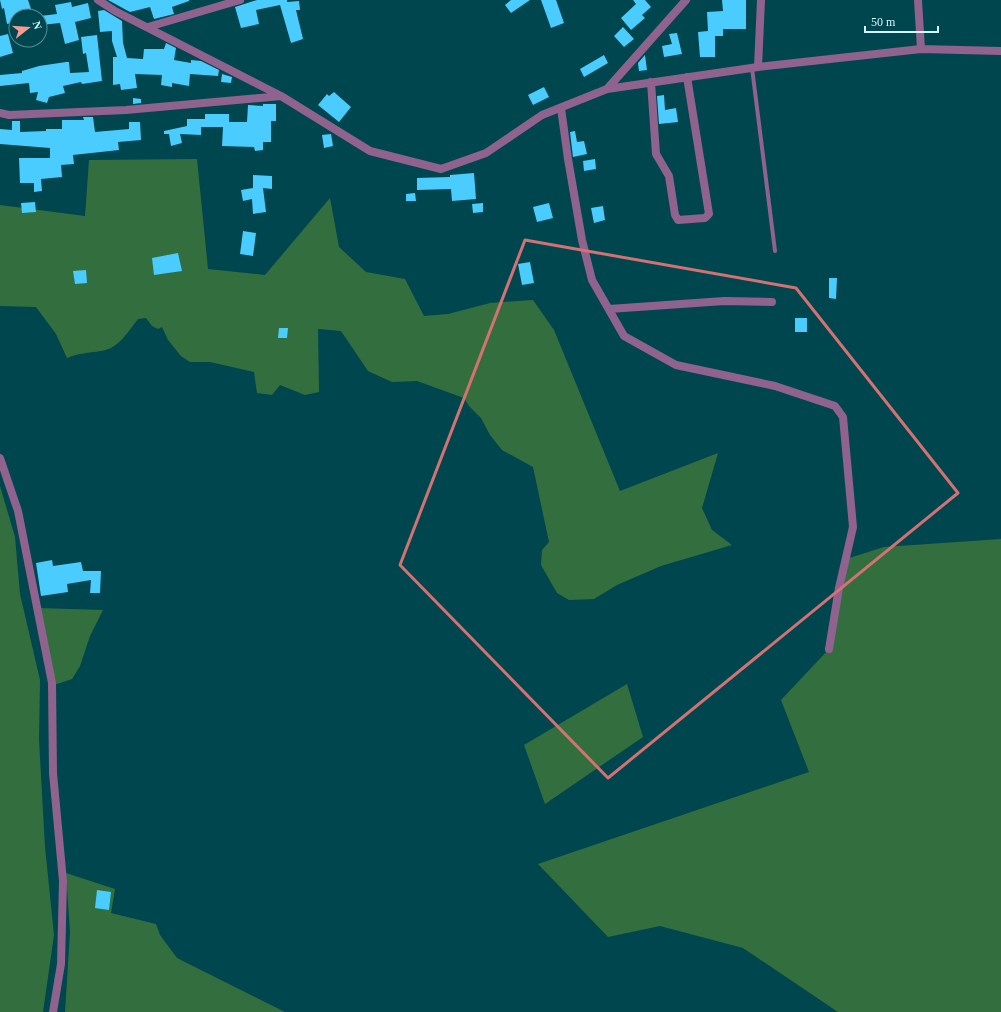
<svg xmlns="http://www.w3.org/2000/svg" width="1001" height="1012" viewBox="0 0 1001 1012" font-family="'Times New Roman',serif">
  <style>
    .green { fill: #336f3e }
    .building { fill: #4bccfe }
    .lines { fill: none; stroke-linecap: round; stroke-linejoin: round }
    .lane { stroke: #90628e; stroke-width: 4 }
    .street { stroke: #90628e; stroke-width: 8 }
    .marked { fill: none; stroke: #d47173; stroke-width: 3; stroke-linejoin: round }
  </style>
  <rect width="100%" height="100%" fill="#00464e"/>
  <path class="green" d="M197 159 208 269 265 275 330 198 339 247 366 272 405 279 424 316 448 314 490 303 533 300 554 330 620 491 718 453 702 508 712 530 732 545 661 566 617 585 594 599 569 600 557 593 541 565 542 550 549 542 533 467 502 450 490 435 481 418 469 406 464 398 417 381 392 382 368 371 341 331 318 329 319 392 305 395 280 385 272 395 257 393 254 372 210 362H190L181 356 168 340 162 327 158 329 152 326 146 318 138 319C128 332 118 349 101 351 87 353 80 353 67 358L56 334 36 307 0 306V205L85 216 89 160Z
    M0 486 15 537 20 594 40 680 39 740 45 847 54 935 43 1012H0Z
    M1001 539V1012H838L743 948 660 926 608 937 538 864 809 772 781 700 829 649 846 559 884 547Z
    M37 608 103 610 90 636 80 666 72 679 57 684 52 683Z
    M627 684 643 737 545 804 524 745Z
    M66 873 115 889 111 913 156 924 160 935 177 958 285 1012H65L70 932Z"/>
  <path class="building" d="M0 0H28L31 9 17 13 16 22 7 24 4 8 2 9Z
    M108 0H189V1L172 7 174 14 154 19 150 7 130 12Z
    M257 0H287V2L299 1 300 10H296L303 39 291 43 280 5 256 10 259 24 241 28 235 7Z
    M511 0H530L511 13 505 5Z
    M541 0H556L564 23 551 28Z
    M633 0H645L651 7 642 15 645 18 631 30 621 18 636 4Z
    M722 0H746V29H723V36H715V57H700L698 32 708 31 707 12 723 11Z
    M71 2 72 7 88 3 91 18 75 22 79 40 65 44 60 23 41 25 40 16 57 14 55 5Z
    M104 10 122 21 123 43 127 58 143 59 144 49H164L166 43 176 48 174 60 191 63V60L201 61 219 70 218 76 190 74 189 86 172 83V87L161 85 162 75 135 74 137 88 121 90 120 84 113 85V57H117L112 41V31L100 32 98 11Z
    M623 27 634 39 624 47 614 36Z
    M677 33 682 54 664 57 662 46 672 44 669 34Z
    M8 34 13 53 0 57V36Z
    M97 35 102 81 82 84 81 82 63 86 65 93 49 97 47 103 36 100 38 92 30 93 29 83 0 86V75L22 73V71L39 66 66 62H69L70 73 89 72 86 53 83 54 81 37Z
    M604 55 608 63 584 77 580 69Z
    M645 55 647 70 639 71 638 63Z
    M222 74 232 77 231 83 221 82Z
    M544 87 549 97 533 105 528 95Z
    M334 92 351 107 339 122 318 105 327 94 329 96Z
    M664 95 665 110 676 108 678 122 659 124 657 96Z
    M133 98 141 99V103L133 104Z
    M263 104H276V121H271V142H263V150L255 151 254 147 222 146 223 127H201V135L180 134 182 143 171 146 169 134H164V131L187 126V119H205V114H229V122H247L248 105 263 106Z
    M83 117H93L95 132 129 129V122H140L141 140 118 142 119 150 73 155 74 164 61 165 62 177 41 179 42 191 34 192V183H20L19 158H50V148L0 144V129L12 130V121H20V132L46 131V129H62V120H84Z
    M575 131 577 142 584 141 587 154 573 157 570 132Z
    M331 134 333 146 324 148 322 135Z
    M595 159 596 169 584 171 583 161Z
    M474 173 476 199 452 201 451 189 417 190V178L450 177V175Z
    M253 175 272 176V189L263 188 266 212 253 214 252 199 243 201 241 190 253 188Z
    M415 193 416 201H406V194Z
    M35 202 36 212 22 213 21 203Z
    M483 203V212L473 213 472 204Z
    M549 203 553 218 537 222 533 207Z
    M603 206 605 220 594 223 591 208Z
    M243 231 256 233 253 256 240 254Z
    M178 253 182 271 154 275 152 258Z
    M530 262 534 283 522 285 518 264Z
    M86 270 87 283 75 284 73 271Z
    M829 278H837L836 299 829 298Z
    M795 318H807V332H795Z
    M279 328H288L287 338H278Z
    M52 560 53 566 81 562 83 571H101L100 593H90L91 580 67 584 68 592 41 596 36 563Z
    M97 890 111 892 109 910 95 908Z"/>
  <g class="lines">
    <path class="lane" d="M752 68 775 251"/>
    <path class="street" d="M98 0 115 11 281 96 370 151 441 169 486 153 542 115 607 89 758 67 921 49 1001 51
      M918 0 921 49
      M148 27 240 0
      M758 67 761 0
      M651 82 656 154 669 176 675 215 678 220 705 218 709 214 687 77
      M607 89 686 0
      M561 108 568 159 582 240 592 280 624 336 676 365 775 386 835 406 843 417 853 527 839 588 829 649
      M0 113 9 115 126 110 281 96
      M609 309 724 301 772 302
      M0 458 18 511 52 683 53 773 63 881 61 964 53 1012"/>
  </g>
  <path class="marked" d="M525 240 796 288 958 493 608 778 400 565Z"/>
  <g transform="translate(28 28) rotate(73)"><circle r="19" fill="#00464e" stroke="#548d94"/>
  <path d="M0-3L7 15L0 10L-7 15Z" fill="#f59c91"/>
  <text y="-6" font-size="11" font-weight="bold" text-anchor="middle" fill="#d1f8fe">N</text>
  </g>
  <path d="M865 26v6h73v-6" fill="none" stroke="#d1f8fe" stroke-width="2"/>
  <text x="871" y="26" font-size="12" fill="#d1f8fe" stroke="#00464e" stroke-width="3" paint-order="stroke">50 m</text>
</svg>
